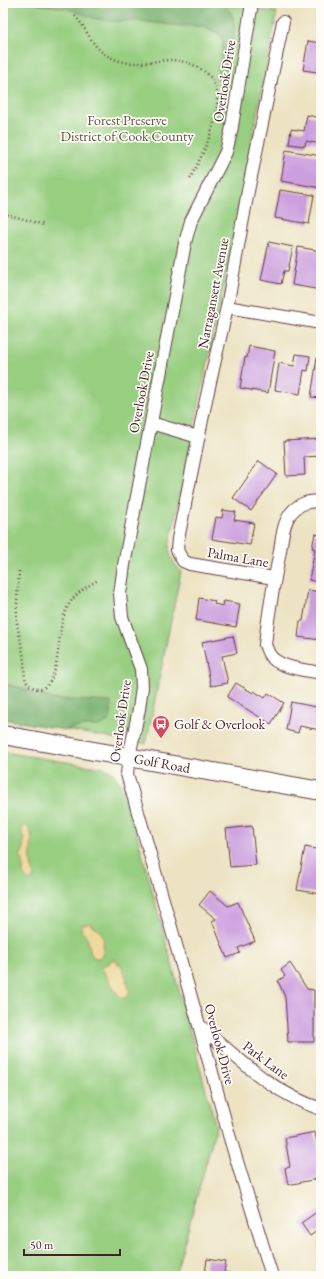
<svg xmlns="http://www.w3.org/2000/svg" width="324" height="1279" viewBox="0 0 324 1279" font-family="'EB Garamond',serif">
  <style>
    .green { fill: #97ce80; stroke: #707656 }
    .forest { fill: #79b16e; stroke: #62684c }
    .sand { fill: #eeda9e; stroke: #9c7c64 }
    .building { fill: #cb9ede }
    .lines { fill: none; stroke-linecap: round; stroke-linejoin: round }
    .street-casing { stroke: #623c42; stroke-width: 14 }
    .secondary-casing { stroke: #623c42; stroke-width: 20 }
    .path { stroke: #623c42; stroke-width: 2.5; stroke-dasharray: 1 3; stroke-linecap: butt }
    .street { stroke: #fff; stroke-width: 12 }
    .secondary { stroke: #fff; stroke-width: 18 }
    .labels { text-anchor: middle; stroke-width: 3.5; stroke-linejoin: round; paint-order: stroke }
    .street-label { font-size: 14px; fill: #4a1f2b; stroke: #fdfcf7 }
    .park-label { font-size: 14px; fill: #615444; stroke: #fdfcf7 }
    .poi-label { font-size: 14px; fill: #4a1f2b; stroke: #fdfcf7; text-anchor: start }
  </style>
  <rect width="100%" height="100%" fill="#fdfcf7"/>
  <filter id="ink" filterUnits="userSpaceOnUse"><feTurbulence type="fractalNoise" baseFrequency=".025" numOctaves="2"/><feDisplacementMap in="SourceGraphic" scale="8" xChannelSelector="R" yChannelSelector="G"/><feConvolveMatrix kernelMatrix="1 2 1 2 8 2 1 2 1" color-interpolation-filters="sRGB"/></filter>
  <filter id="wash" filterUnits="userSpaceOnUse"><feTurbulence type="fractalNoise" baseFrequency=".012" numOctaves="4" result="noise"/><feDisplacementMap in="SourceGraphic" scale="16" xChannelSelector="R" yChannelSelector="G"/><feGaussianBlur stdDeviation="0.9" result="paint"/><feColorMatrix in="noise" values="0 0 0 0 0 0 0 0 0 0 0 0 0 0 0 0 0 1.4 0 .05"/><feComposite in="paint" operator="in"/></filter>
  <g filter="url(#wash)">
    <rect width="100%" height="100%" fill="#ede3c3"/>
    <path class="green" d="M3 3H207L277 12 220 304 169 547C171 559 173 563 181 571L146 744 3 719Z
      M3 752 104 768 113 773 118 780 127 798 216 1127 175 1276H3Z"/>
    <path class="forest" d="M28 3H208L224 5C227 9 232 13 233 18 237 30 228 67 224 80H219L216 78 222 52 223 41 219 34 204 26H181L140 21H110L94 18 65 8Z
      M3 684 15 686 52 699 111 702V715L107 722 99 726H83L66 730 3 719Z"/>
    <path class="sand" d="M24 824C28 827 32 833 32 838 32 847 29 858 32 867 33 872 35 875 33 879L29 881 23 874V863L20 857 24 848 23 845 24 838 22 835V826Z
      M87 923 91 924 92 926 95 927C97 929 100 932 102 934 105 940 102 945 104 951L100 958H94L91 954 87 938 81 930 82 924 86 925Z
      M113 959 116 960 118 964H121C123 974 127 972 127 984 132 991 128 1002 119 996 117 994 102 970 102 968 102 967 103 966 103 965L109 964 111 960Z"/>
    <g id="blocks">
      <path class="building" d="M308 41 321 43V64H319L317 72 303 70Z
        M307 115 321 118V144L306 141 305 146 289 144 291 129 304 131Z
        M286 150 321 156V188L281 181Z
        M280 190 314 195 309 224 275 218Z
        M269 242 293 247 288 271H284L281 284 261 280Z
        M298 247 321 251V290L292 285Z
        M249 346 275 351 268 393 240 388 245 357 247 358Z
        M296 354 310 356 308 371 304 370 300 394 275 390 279 363 294 366Z
        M317 358H321V398L311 397Z
        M321 439V456L304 457 305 475 286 476 284 441Z
        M259 461 277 474 251 511 233 498Z
        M223 510 236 512 234 520 254 523 250 545 212 539 216 517 222 518Z
        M315 534 321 535V583L309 580 315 549 312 548Z
        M308 590 321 592V640L298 637 300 621H303Z
        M199 598 215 601 214 604 223 606 224 601 240 604 236 627 196 620Z
        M233 636 237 653 222 656 228 683 211 686 202 642Z
        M236 683 253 693 254 691 265 698 268 693 284 703 271 724 227 697Z
        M291 702 321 708 320 730 300 726 298 733 286 730Z
        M252 826 256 865 230 867 226 829Z
        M305 847 321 850V894L297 890Z
        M210 891 228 906 238 902 255 941 238 948 240 953 227 958 212 921 216 919 199 905Z
        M290 963 307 989 314 990V1042H288L285 997 278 981 285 976 281 970Z
        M315 1132 321 1162V1178L288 1185 285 1168 290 1167 285 1138Z
        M321 1209V1228L310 1236 301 1223Z
        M207 1259 226 1262 224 1272 235 1274V1276H208V1274H205Z"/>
    </g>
  </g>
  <g filter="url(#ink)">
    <use href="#blocks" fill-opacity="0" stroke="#623c42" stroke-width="1"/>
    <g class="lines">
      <defs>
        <path id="street" d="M252 3 231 132 226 152 191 221 185 243 124 565 120 594 122 617 141 669 142 687 139 709 129 757 127 774 199 1025 229 1135 272 1276
          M227 307 321 323
          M151 423 198 437
          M321 501C309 501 299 503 291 513 283 523 282 539 280 551 274 582 268 614 265 645 267 648 267 651 269 654 277 668 306 670 321 673
          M274 578 190 564 183 561 177 550 178 539 206 400 227 307 248 191 283 22
          M199 1025C238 1058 272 1093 321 1109"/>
        <path id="secondary" d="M3 735 321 791"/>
      </defs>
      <use href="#street" class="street-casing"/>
      <use href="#secondary" class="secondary-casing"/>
      <path class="path" d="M75 16C88 29 91 48 110 57 131 68 148 61 170 60 180 60 191 63 199 68 239 89 203 153 189 181
        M3 213 44 225
        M19 571C18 589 16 605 17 623 19 636 23 649 24 662 25 670 23 679 29 685 32 687 36 689 40 689 57 687 58 647 60 635 61 626 63 616 67 608 73 595 86 587 98 580"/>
      <use href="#street" class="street"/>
      <use href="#secondary" class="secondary"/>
    </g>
  </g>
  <defs>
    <symbol id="bus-pin" viewBox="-11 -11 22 30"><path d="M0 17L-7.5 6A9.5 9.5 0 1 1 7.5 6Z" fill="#d1495b" stroke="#fdfcf7"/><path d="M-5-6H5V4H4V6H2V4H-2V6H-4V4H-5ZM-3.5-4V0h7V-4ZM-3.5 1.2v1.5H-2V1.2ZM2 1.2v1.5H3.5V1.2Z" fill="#fff"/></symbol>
  </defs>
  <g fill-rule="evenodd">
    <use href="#bus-pin" x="151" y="714" width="20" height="27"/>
  </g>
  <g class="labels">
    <g class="street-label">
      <text transform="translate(224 81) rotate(-81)" y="5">Overlook Drive</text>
      <text transform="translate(213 293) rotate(-79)" y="5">Narragansett Avenue</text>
      <text transform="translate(141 392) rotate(-79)" y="5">Overlook Drive</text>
      <text transform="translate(238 557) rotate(10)" y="5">Palma Lane</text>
      <text transform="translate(120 721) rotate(-82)" y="5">Overlook Drive</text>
      <text transform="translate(162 763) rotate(10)" y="5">Golf Road</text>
      <text transform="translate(220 1044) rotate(75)" y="5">Overlook Drive</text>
      <text transform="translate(266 1060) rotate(37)" y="5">Park Lane</text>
    </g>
    <g class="park-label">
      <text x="127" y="125">Forest Preserve<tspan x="127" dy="16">District of Cook County</tspan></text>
    </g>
    <g class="poi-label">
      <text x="174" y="729">Golf &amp; Overlook</text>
    </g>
  </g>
  <rect width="324" height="1279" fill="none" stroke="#fdfcf7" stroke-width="16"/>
  <path d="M24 1249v6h96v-6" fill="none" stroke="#4a1f2b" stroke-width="2"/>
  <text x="30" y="1249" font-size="12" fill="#4a1f2b" stroke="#fdfcf7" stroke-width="3" paint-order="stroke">50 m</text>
</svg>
